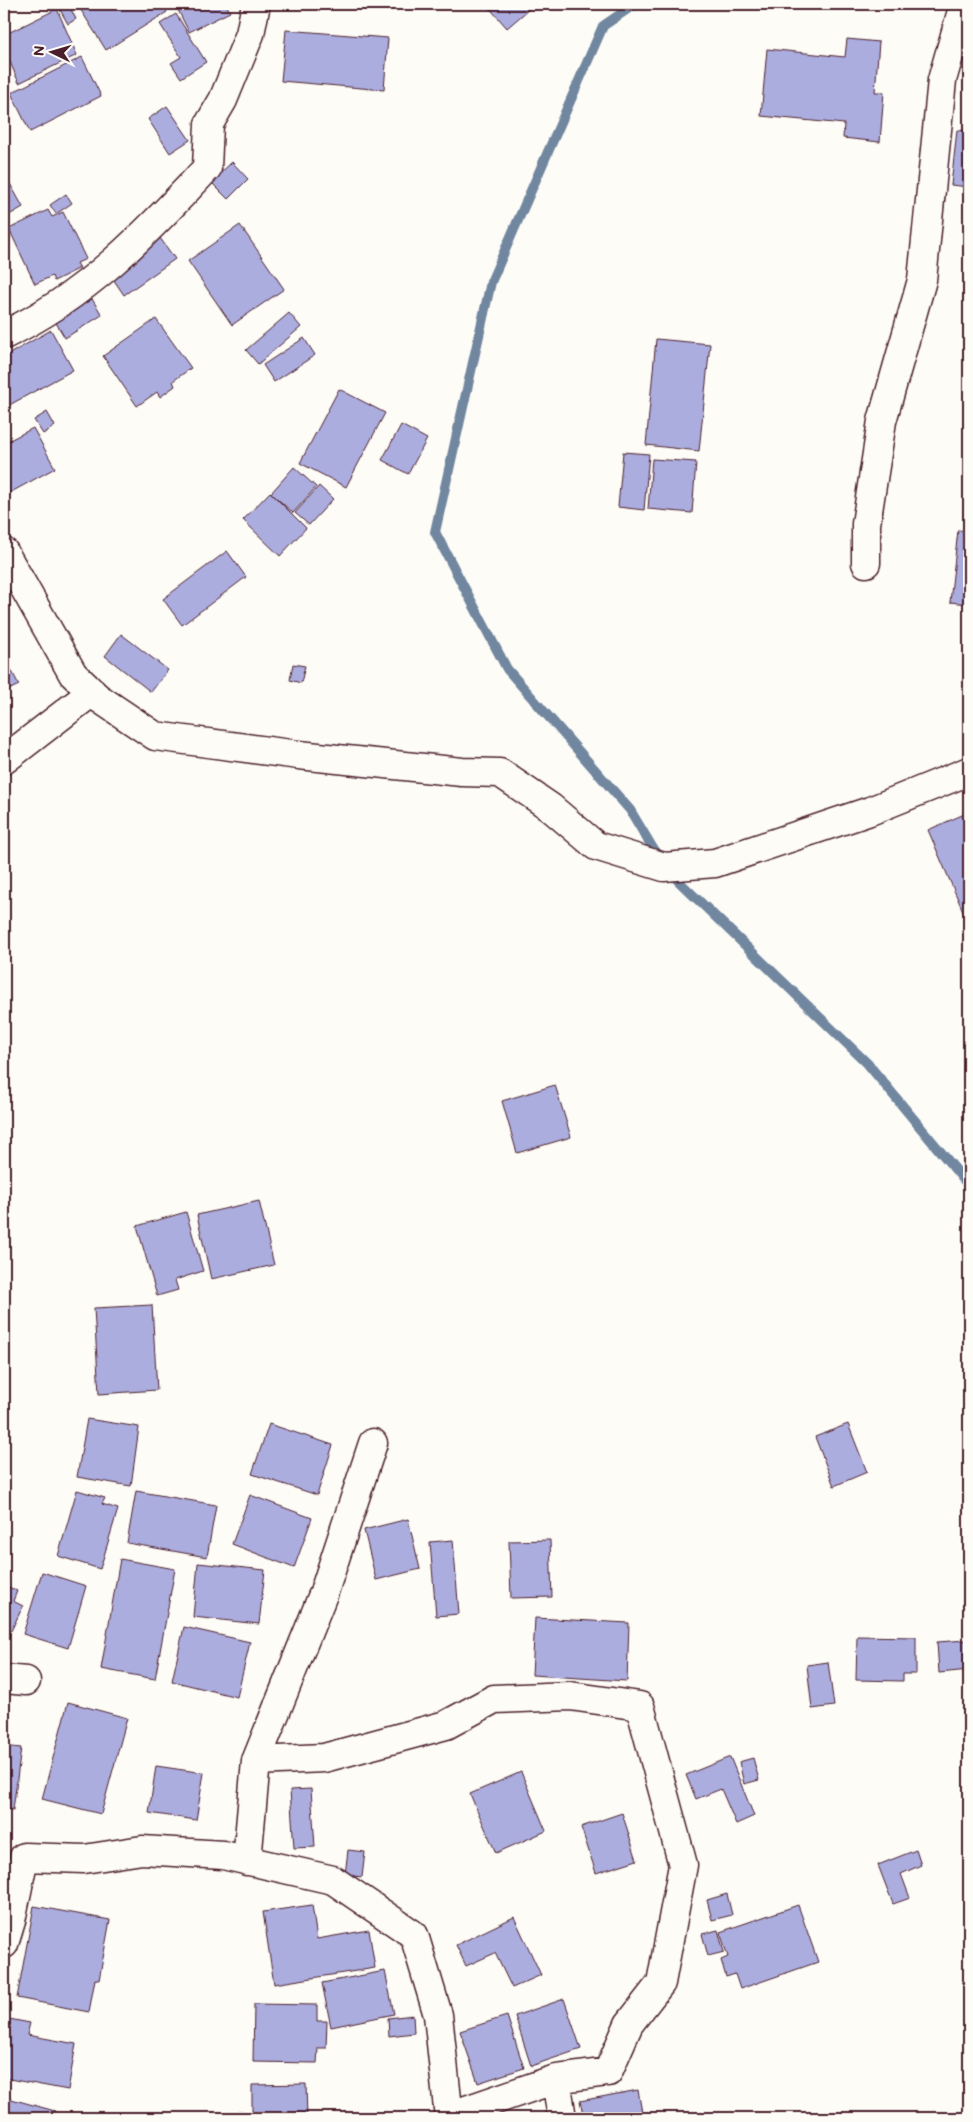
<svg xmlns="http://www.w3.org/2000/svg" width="973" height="2122" viewBox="0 0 973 2122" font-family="'Balsamiq Sans',sans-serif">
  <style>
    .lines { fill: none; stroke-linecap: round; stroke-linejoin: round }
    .stream { stroke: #71869f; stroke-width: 10 }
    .building { fill: #acaddf; stroke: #4a1f2b }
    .minor-casing { stroke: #4a1f2b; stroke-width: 31 }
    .minor { stroke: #fdfcf7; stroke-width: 28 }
  </style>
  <rect width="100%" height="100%" fill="#fdfcf7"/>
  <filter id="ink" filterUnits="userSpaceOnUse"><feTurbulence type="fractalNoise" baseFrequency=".02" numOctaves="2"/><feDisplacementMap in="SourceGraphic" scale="10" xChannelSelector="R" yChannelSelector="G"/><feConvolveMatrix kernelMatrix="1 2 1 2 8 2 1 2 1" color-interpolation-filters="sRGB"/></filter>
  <g filter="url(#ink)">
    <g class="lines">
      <path class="stream" d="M635 4 603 26 491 282 435 532 507 669 630 810 664 867 867 1063 969 1186"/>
    </g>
    <path class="building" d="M68 4 76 19 68 24 59 8Z
      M77 4H163L167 12 106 50Z
      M175 4H226L230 12 189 32Z
      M486 4H535L507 28Z
      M890 4H922L921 9Z
      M57 9 77 55 19 83 4 48V35Z
      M176 14 206 62 181 78 171 63 181 57 160 24Z
      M286 30 388 38 384 90 281 81Z
      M847 39 879 42 875 92H884L880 142 843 138 844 124 761 116 767 49 845 57Z
      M82 57 101 96 30 132 11 93Z
      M167 106 190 140 170 153 148 119Z
      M957 130 969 131V187L951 185Z
      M232 162 248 179 228 199 211 182Z
      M4 173 23 207 4 218Z
      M66 194 72 203 56 214 50 205Z
      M48 210 52 217 63 212 86 259 77 263 80 268 54 281 52 276 35 284 9 229Z
      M240 225 284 289 232 325 188 261Z
      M160 238 175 259 124 295 109 273Z
      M92 299 102 315 65 338 55 321Z
      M289 313 301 327 258 364 246 350Z
      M156 319 191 368 173 381 175 386 160 397 157 392 137 406 103 356Z
      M51 330 73 370 4 408V357Z
      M304 338 315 355 274 382 263 365Z
      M656 339 710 344 699 451 646 445Z
      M339 389 385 413 346 487 300 463Z
      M47 412 55 426 43 434 34 420Z
      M401 425 427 439 408 474 382 460Z
      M33 428 55 468 4 496V443Z
      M623 452 649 454 644 510 618 507Z
      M652 459 696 462 692 513 648 509Z
      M294 467 316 487 293 513 271 493Z
      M319 486 333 499 309 525 295 513Z
      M270 492 306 528 280 556 243 520Z
      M958 530 969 531V604L950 602Z
      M227 551 246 577 182 625 163 599Z
      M121 634 168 670 151 692 105 656Z
      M4 656 19 685 4 692Z
      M293 664 305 666 301 683 290 680Z
      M969 812V925L928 830Z
      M555 1085 571 1137 517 1153 502 1101Z
      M259 1201 274 1265 211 1279 197 1215Z
      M186 1212 203 1271 175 1280 178 1290 157 1296 137 1226Z
      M152 1305 157 1390 99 1394 94 1308Z
      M87 1419 139 1427 131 1486 77 1477Z
      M269 1424 333 1445 317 1495 252 1474Z
      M848 1424 867 1472 834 1486 815 1437Z
      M77 1490 105 1498 102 1504 118 1509 100 1569 58 1556Z
      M136 1491 216 1505 207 1557 127 1543Z
      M250 1495 312 1518 294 1568 232 1544Z
      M408 1519 420 1569 376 1580 364 1530Z
      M453 1540 459 1614 436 1616 430 1542Z
      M550 1540 552 1597 511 1598 509 1541Z
      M120 1559 175 1569 155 1679 101 1669Z
      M198 1563 265 1570 259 1624 193 1617Z
      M42 1572 86 1586 68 1648 23 1634Z
      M4 1585 17 1591 13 1601 23 1606 11 1631 8 1630 4 1639Z
      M535 1618 629 1623 627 1681 532 1675Z
      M184 1627 250 1642 237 1697 172 1681Z
      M857 1636 916 1637V1674H903V1681L856 1680Z
      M967 1640 969 1670 939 1673 937 1642Z
      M828 1662 834 1706 812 1709 807 1665Z
      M68 1702 127 1718 101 1814 42 1799Z
      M4 1746 21 1748 13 1810 4 1809Z
      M730 1757 754 1816 736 1824 721 1789 696 1799 686 1775Z
      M753 1758 759 1780 744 1784 739 1762Z
      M156 1766 204 1773 196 1820 149 1813Z
      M521 1772 546 1831 496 1853 470 1794Z
      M311 1789 315 1847 294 1848 290 1790Z
      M622 1813 637 1860 596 1873 581 1827Z
      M348 1850 365 1852 362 1877 345 1875Z
      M916 1850 921 1865 901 1874 910 1898 893 1904 878 1865Z
      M727 1894 732 1915 712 1920 707 1900Z
      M312 1905 317 1939 369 1930 375 1968 274 1984 263 1912Z
      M798 1905 818 1962 740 1989 735 1974 726 1977 721 1960 728 1957 720 1932Z
      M34 1906 110 1920 99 1980 95 1979 89 2012 17 1998Z
      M514 1917 541 1975 512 1988 495 1953 466 1966 456 1945Z
      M718 1930 724 1952 708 1956 702 1934Z
      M385 1971 394 2014 331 2027 322 1983Z
      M564 1999 581 2049 531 2066 515 2016Z
      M254 2004 317 2005V2021H327L326 2048H318L317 2063 253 2062Z
      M413 2015 414 2033 389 2036 388 2018Z
      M507 2016 524 2068 478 2083 460 2031Z
      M4 2018 30 2023 27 2035 76 2044 68 2090 4 2078Z
      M306 2084 307 2118H252V2085Z
      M638 2090 643 2118H584L580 2101Z
      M4 2097 55 2111 53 2118H4Z
      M238 2111 251 2112 250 2118H238Z"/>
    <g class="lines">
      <defs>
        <path id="minor" d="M4 335C85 297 147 233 207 168L209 124 223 100 250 34 256 4
          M4 552 73 674 97 697 155 736 299 755 462 772 500 773 550 807 596 846 664 867 715 863 870 811 969 771
          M866 563V524L882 421 922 280 942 80 964 4
          M4 760 92 692
          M373 1443 324 1592 256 1761 324 1758 446 1725 494 1699 570 1696 640 1706 683 1865 661 1983 629 2024 608 2072 556 2079
          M4 1679 26 1681
          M247 1861 256 1761
          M4 1944 11 1921 24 1857 84 1859 142 1850 223 1855 333 1880 414 1935 438 2015 449 2118
          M449 2116 556 2079 562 2118"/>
      </defs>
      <use href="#minor" class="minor-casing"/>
      <use href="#minor" class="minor"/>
    </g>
  </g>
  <rect width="973" height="2122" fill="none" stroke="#fdfcf7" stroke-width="20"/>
  <rect x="10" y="10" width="953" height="2102" fill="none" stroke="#4a1f2b" stroke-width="2" filter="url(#ink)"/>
  <g transform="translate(52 52) rotate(275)" stroke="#fdfcf7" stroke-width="4" paint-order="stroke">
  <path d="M0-4L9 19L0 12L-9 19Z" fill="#4a1f2b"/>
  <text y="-8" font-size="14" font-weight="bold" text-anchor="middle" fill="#4a1f2b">N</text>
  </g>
</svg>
